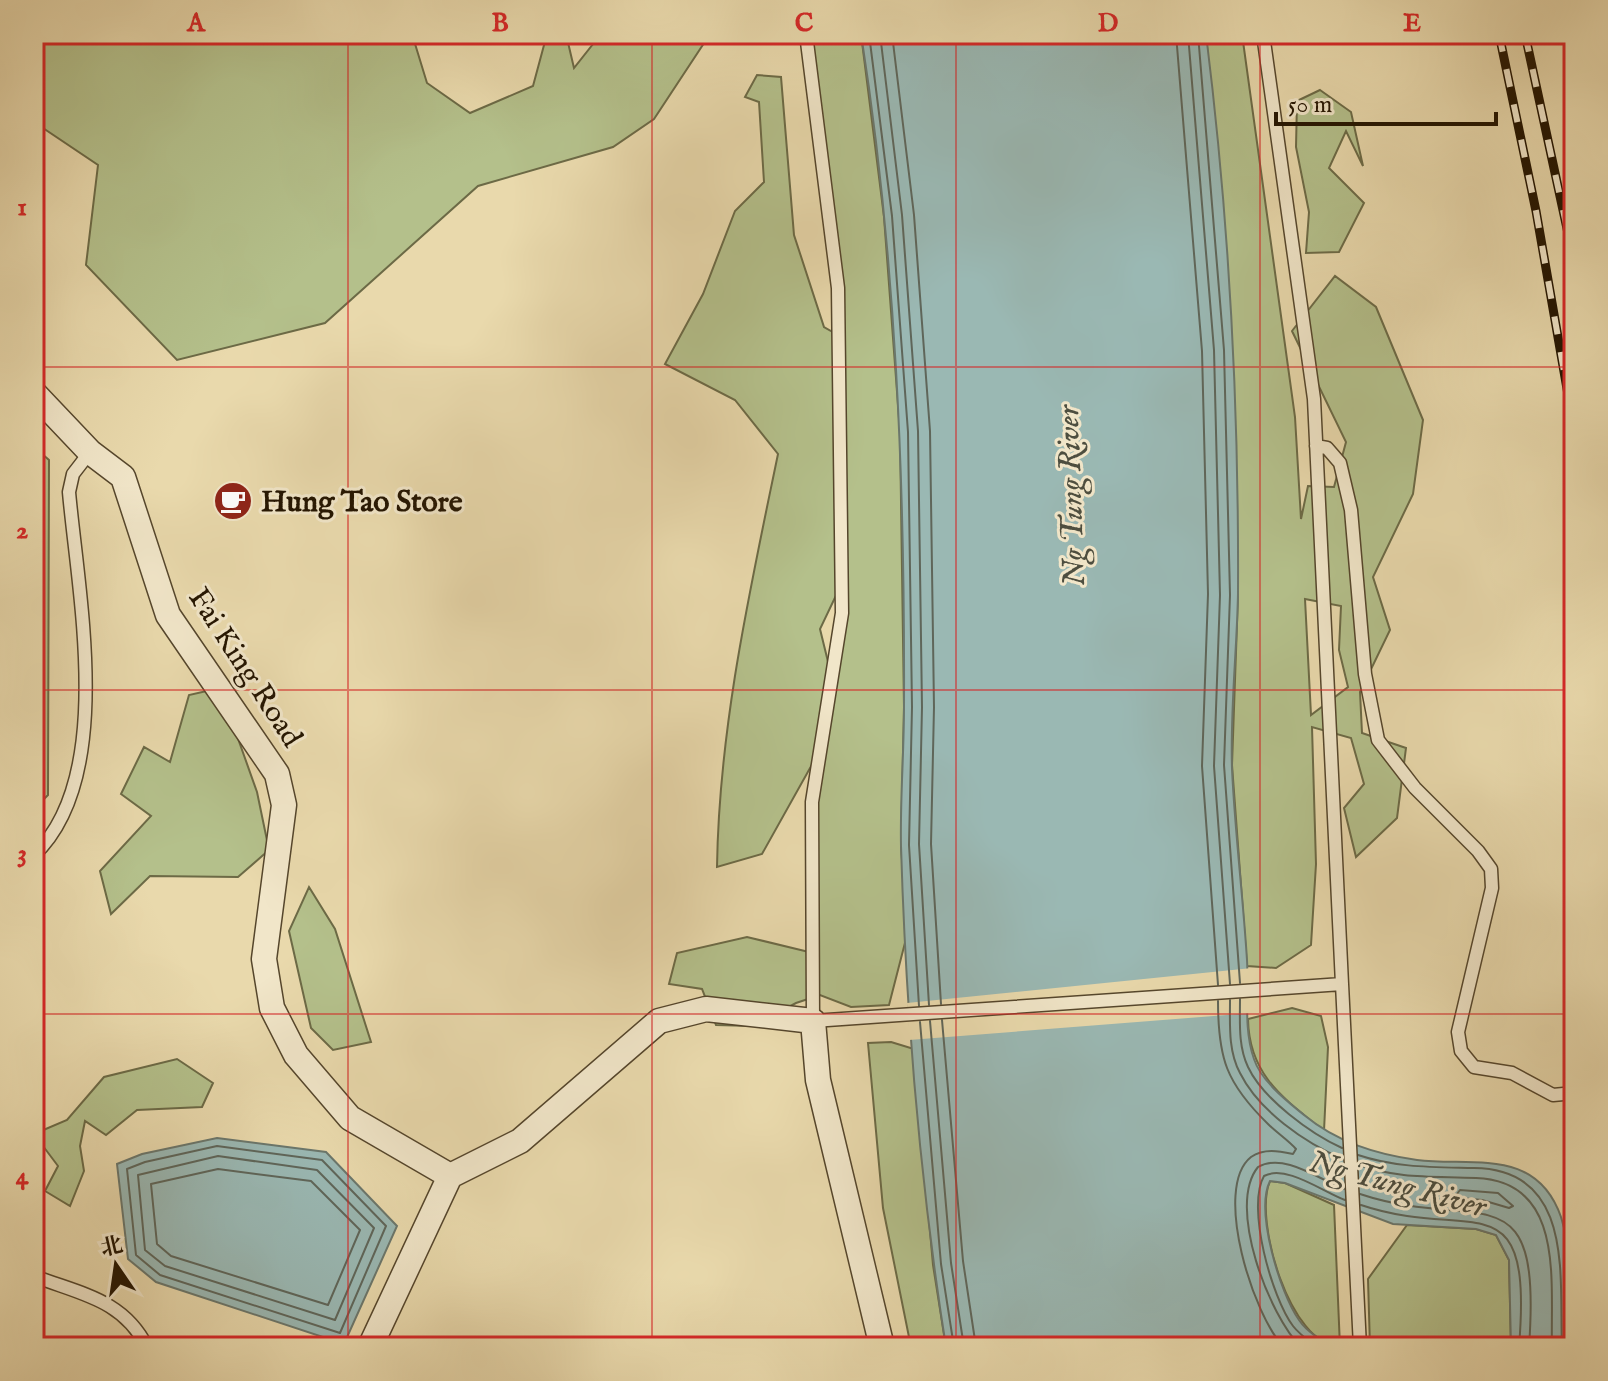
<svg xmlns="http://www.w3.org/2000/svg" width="1608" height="1381" viewBox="0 0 1608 1381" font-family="'IM FELL English','Noto Serif SC',serif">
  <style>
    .green { fill: #b4c08b; stroke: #6c6a46; stroke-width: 2; fill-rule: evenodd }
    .water { fill: #9ab8b3; stroke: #6b776c; stroke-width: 2 }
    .pier { fill: #e9d9ac }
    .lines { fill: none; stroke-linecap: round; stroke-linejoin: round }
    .shore { stroke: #5f665a; stroke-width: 2 }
    .service-casing { stroke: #55462c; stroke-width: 15 }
    .minor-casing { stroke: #55462c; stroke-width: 27 }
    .service { stroke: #f1e6c9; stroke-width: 12 }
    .minor { stroke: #f1e6c9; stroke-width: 24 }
    .rail-casing { stroke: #241501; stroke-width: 9 }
    .rail { stroke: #f1e6c9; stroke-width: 6; stroke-dasharray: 18; stroke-linecap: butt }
    .grid { fill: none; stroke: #d62828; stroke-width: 2; stroke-opacity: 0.55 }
    .labels { text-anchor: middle; stroke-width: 6; stroke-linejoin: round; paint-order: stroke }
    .poi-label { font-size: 30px; font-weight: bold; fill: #241501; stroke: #f1e6c9; text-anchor: start }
    .street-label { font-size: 30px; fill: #241501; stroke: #f1e6c9 }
    .water-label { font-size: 32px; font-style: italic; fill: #4d4e3f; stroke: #f1e6c9 }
    .neatline { fill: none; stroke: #d62828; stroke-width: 3 }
    .grid-label { font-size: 26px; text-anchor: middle; font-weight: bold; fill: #d62828 }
  </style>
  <rect width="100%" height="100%" fill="#e9d9ac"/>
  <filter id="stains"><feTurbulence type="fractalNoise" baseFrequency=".0025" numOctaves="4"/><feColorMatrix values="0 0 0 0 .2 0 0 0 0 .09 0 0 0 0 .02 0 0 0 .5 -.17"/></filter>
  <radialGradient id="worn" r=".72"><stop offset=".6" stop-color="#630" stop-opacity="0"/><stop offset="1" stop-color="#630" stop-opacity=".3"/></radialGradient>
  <path class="green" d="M34 34H412L427 83 470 113 533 86 547 34H566L574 68 601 34H710L654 119 613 147 478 186 325 323 177 360 86 265 98 165 34 122Z
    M806 34H861L884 217 900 432 904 707 901 845 907 935 889 1005 851 1007 820 995 796 1003 753 1026 716 1025 702 989 669 984 677 953 747 937 813 953 819 752 762 854 717 867C719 727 750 590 778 454L735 400 665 364 703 294 735 211 764 182 759 102 745 97 757 75 781 77 794 235 824 327 838 335ZM841 585 831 674 820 629Z
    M1206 34H1242L1295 417 1301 519 1308 486 1334 487 1346 442 1292 331 1335 276 1376 307 1423 420 1413 494 1373 577 1390 630 1360 692 1362 733 1406 748 1397 818 1356 857 1344 808 1364 784 1351 738 1312 727 1316 864 1311 945 1276 968 1247 966 1232 765 1238 595 1232 349ZM1305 599 1341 606 1339 650 1348 687 1311 715Z
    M1320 90 1351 112 1363 166 1346 131 1329 168 1364 203 1339 252 1306 253 1309 212 1296 147 1297 101Z
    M34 447 49 460 48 795 34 809Z
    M220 688 257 792 269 850 238 877 150 876 111 914 100 871 151 816 121 794 144 747 170 762 189 695Z
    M309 887 335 929 371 1042 333 1050 311 1028 289 931Z
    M1292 1008 1321 1016 1328 1047 1324 1131C1283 1098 1249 1075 1248 1019Z
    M891 1042 914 1049 933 1265 946 1347H911L883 1208 868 1043Z
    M177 1059 213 1083 202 1107 137 1110 106 1135 85 1121 80 1146 84 1171 70 1206 45 1191 58 1166 34 1134 67 1120 104 1077Z
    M1270 1181 1285 1183 1334 1205 1340 1347C1290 1346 1253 1219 1270 1181Z
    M1407 1225 1476 1229 1496 1235 1509 1260 1511 1347H1370L1368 1279Z"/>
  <path class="water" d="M861 34H1206C1229 218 1239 407 1238 593 1237 651 1230 710 1232 769 1235 833 1243 896 1247 960 1249 993 1243 1028 1254 1059 1261 1081 1287 1101 1304 1115 1337 1142 1375 1154 1417 1160 1471 1167 1536 1146 1561 1217 1574 1258 1569 1305 1569 1347H1511L1509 1260 1496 1235 1476 1229 1393 1224 1285 1183 1270 1181C1255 1211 1280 1293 1299 1320 1307 1332 1321 1340 1334 1347H946C920 1183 906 1013 901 846 900 800 904 753 904 707 905 483 896 256 861 34Z
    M217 1138 326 1152 397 1226 344 1344 156 1282 128 1259 117 1164 142 1154Z"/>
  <path class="pier" d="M1252 968V1013L909 1040 907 1003Z"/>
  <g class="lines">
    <path class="shore" d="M869 34 892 216 908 432 912 707 909 845 919 1006
      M880 34 902 215 918 431 922 707 919 844 929 1005
      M892 34 914 215 930 431 934 707 931 844 941 1004
      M1176 34 1202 351 1208 594 1202 766 1218 985
      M1188 34 1214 350 1220 595 1214 766 1230 984
      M1198 34 1224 350 1230 595 1224 765 1240 983
      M1240 999C1240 1022 1238 1046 1248 1067 1263 1099 1311 1134 1342 1148
      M1230 1000C1230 1024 1228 1051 1240 1073 1259 1111 1305 1143 1343 1159
      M1218 1001C1218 1058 1226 1083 1268 1124 1277 1133 1288 1140 1296 1149L1293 1154C1279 1151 1264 1148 1251 1157 1212 1188 1254 1318 1284 1347
      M942 1020 963 1261 976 1347
      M930 1021 951 1263 964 1347
      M920 1022 941 1264 954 1347
      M217 1146 322 1160 386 1226 340 1333 160 1275 136 1255 127 1169 145 1162Z
      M1358 1155C1397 1168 1434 1167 1474 1168 1575 1169 1559 1278 1562 1347
      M218 1156 317 1170 374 1228 335 1320 165 1266 145 1250 138 1175Z
      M1359 1165C1398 1179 1435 1176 1476 1178 1566 1181 1550 1284 1552 1347
      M218 1169 311 1181 360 1230 328 1305 171 1256 157 1244 151 1184Z
      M1460 1190 1498 1193 1513 1206 1509 1208 1482 1200 1460 1198 1457 1194Z
      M1360 1194C1480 1234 1542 1165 1529 1347
      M1361 1205C1473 1243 1533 1175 1519 1347
      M1301 1347C1270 1317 1226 1206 1258 1167 1284 1152 1320 1180 1344 1189
      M1317 1347C1309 1341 1299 1334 1293 1326 1272 1298 1246 1207 1264 1176 1286 1164 1323 1192 1345 1200"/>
    <defs>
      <path id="service" d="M806 34 838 288 842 613 812 802 813 1021 1342 984 1360 1347
        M1263 34 1314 399 1342 984
        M1316 446 1327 448 1340 463 1351 510 1365 674 1378 740 1415 788 1478 851 1491 869 1492 888 1458 1032 1461 1051 1474 1067 1512 1073 1553 1095 1574 1093
        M34 855C116 778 78 594 69 492L73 474 90 452
        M34 1276C80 1294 123 1299 147 1347"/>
      <path id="minor" d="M34 393 90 452 123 477 168 615 277 774 284 805 264 959 272 1008 296 1055 350 1118 450 1176
        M450 1176 520 1141 659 1021 706 1009 813 1021 818 1080 882 1347
        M370 1347 450 1176"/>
    </defs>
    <use href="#service" class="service-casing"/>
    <use href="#minor" class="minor-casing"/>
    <use href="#service" class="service"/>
    <use href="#minor" class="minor"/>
    <defs>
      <path id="rail" d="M1499 34 1536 211 1574 429
        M1525 34 1574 261"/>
    </defs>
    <use href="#rail" class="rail-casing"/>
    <use href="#rail" class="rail"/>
  </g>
  <path class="grid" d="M348 34V1347M652 34V1347M956 34V1347M1260 34V1347M34 367H1574M34 690H1574M34 1014H1574"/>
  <defs>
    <symbol id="cafe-disc" viewBox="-11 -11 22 22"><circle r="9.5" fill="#8f2418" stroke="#f1e6c9"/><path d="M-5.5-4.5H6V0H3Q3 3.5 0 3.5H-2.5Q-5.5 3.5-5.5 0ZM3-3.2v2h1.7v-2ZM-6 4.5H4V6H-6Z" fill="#fff"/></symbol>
  </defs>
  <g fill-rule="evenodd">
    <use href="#cafe-disc" x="211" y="479" width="44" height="44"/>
  </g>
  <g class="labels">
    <g class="poi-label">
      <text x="261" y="511">Hung Tao Store</text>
    </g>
    <g class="street-label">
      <text transform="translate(246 667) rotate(57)" y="10">Fai King Road</text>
    </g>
    <g class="water-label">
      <text transform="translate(1070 496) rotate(-92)" y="11">Ng Tung River</text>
      <text transform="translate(1398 1183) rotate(15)" y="11">Ng Tung River</text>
    </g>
  </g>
  <rect width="1608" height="1381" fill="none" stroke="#e9d9ac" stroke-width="88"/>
  <g transform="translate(116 1265) rotate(347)" stroke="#f1e6c9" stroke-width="6" paint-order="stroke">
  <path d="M0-6L14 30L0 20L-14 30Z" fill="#241501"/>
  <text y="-12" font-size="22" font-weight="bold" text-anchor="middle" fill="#241501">北</text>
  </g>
  <path d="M1276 112v12h220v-12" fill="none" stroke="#241501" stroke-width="4"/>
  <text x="1288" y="112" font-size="24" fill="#241501" stroke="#f1e6c9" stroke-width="6" paint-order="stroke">50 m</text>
  <rect x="44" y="44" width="1520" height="1293" class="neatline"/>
  <g class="grid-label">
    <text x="196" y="31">A</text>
    <text x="500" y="31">B</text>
    <text x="804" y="31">C</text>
    <text x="1108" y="31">D</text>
    <text x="1412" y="31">E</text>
    <text x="22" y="215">1</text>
    <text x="22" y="538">2</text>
    <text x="22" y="861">3</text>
    <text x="22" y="1184">4</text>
  </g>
  <rect width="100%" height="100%" filter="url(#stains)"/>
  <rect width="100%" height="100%" fill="url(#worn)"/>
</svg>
